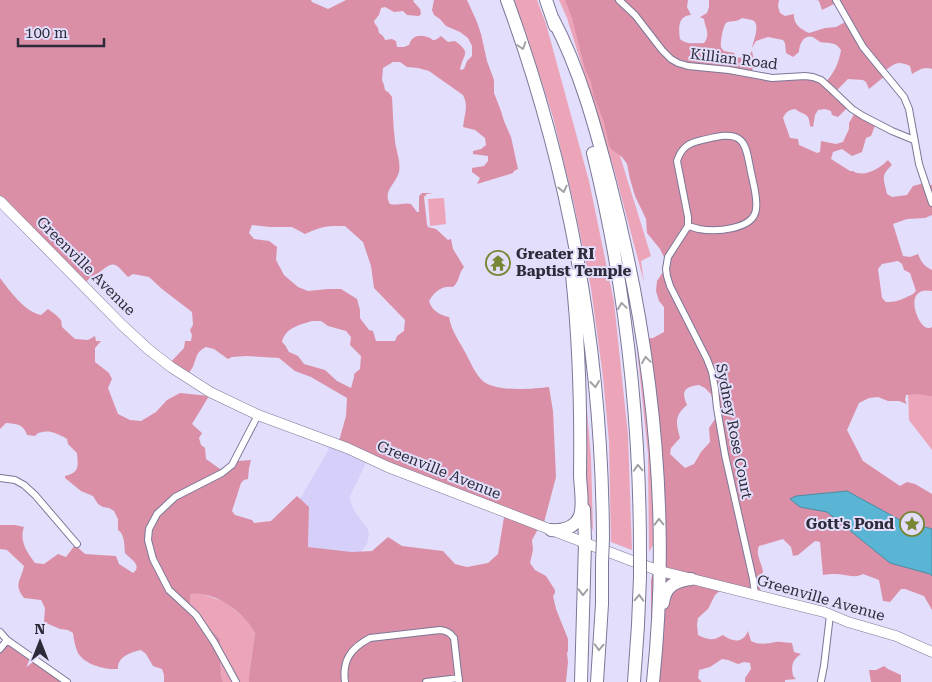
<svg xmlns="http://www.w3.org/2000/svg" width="932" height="682" viewBox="0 0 932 682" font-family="'Roboto Serif',serif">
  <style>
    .built { fill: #d5cffa }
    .green { fill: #eca4b9 }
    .forest { fill: #db8fa6; fill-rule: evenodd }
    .water { fill: #59b5d3; stroke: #4c8ca5 }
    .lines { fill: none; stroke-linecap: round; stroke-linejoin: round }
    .minor-casing { stroke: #7c7797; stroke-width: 8 }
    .primary-casing { stroke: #7c7797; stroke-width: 11 }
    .motorway-casing { stroke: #7c7797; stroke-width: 14 }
    .minor { stroke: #fff; stroke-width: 6 }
    .primary { stroke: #fff; stroke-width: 10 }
    .motorway { stroke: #fff; stroke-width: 12 }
    .motorway-bridge-casing { stroke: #7c7797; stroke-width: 14; stroke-linecap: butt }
    .motorway-bridge { stroke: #fff; stroke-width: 12 }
    .oneway { stroke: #a0a0a6 }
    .labels { text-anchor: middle; stroke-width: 4; stroke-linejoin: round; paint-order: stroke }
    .street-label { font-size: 15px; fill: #2d2b39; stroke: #e2defb }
    .poi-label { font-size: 15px; font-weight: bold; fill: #2d2b39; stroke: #e2defb; text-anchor: start }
  </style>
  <rect width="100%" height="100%" fill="#e2defb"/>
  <path class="built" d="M329 445 366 461 364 467 349 498 355 512 367 528 369 534 367 544 361 552H352L308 547 309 507 300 499 328 451Z"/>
  <path class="green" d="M514 0H537L546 24 589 181 614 302 628 435 632 550 611 542 609 442 603 377 591 288 574 204 553 117 526 33Z
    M559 0H572L573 4 651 256 641 261 644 282 614 169 567 18Z
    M444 198 446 224 430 226 428 199Z
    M637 348C653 411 653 478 654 543L649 552 648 454Z
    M582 352 591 458 593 531 588 517Z
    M908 390 932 391V450L909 420Z
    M197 592 225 602 247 620 255 633 249 675V682H223L221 676 220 639 190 608V593Z"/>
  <path class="forest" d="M0 0H311L312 2 328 9 346 0H414L413 1 420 9 421 14 419 16 407 15 403 11 394 12 385 7 381 8 379 15 374 21 375 24 378 28 379 33 383 36 385 40 392 39 396 41 397 47H404L409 45C412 35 420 34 430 38 431 38 432 40 433 40 437 40 438 38 441 36L448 42 455 41C473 54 462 54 460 70L464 69 467 61 472 56V46L468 38 460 32 446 26 440 19 434 15 432 10 434 0H467L477 22 481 34 487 61 494 80V93L501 111 504 121 511 137 518 169 514 171 513 173 477 184 480 178 472 172V168L484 166 488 161V156L473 154V151L481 149 486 145 485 138 475 130 463 127C464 116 469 106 463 95L429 71 418 68 407 67 400 62H393L383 68 382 80 384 85 385 90 389 93 392 97C393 112 393 126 395 141 396 151 401 161 399 172 396 184 382 191 390 204 398 206 404 202 411 204L417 212H419V196L422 193H433L427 194 424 197 427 224 428 227 436 229 448 240 451 239 453 249 464 267C458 274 460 281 453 287 442 285 434 292 429 301 432 311 440 315 449 317 451 330 459 341 465 352 470 361 476 376 484 382 499 392 532 389 549 387L553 411 556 477 542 530 538 529 532 540 533 550 530 563 535 570 546 576 555 590V593L553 596 556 609 568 639V651L567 653 568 662 566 682H249V675L255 633C252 629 250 624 246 620 234 606 209 590 190 594V608L220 639 221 676 223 682H164V675L162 669 153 666 146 654 141 650C131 652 117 657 118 669 106 670 85 665 78 653 75 647 74 640 73 633L68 630 60 629 44 622 45 608 41 600 24 598C13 584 21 581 24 566L7 550 0 549V525H15L24 527C19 541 27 552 35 563L44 564 58 554 66 557 75 545 85 554 116 556 119 564 133 573C143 565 130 559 125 553 124 545 125 534 118 530V519L114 511 109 508 103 507 98 504 93 496 81 491 65 478V476C80 472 78 466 77 453L68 444 67 439C65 437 53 432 51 432 48 431 42 432 38 433L35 436 27 435C24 424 16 424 6 423L0 429V278C9 290 25 312 41 315L48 309 56 315 61 320 62 327 75 339 88 340 95 336 96 341H101L95 348V362L109 373 112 379 108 388 118 414 130 420 141 421 156 412 167 400 180 393 209 396 192 424 202 433 199 438 201 445 205 448 206 459 220 469 238 461 251 460 249 468 248 479 244 480 241 483 232 511 235 515 252 520 254 523 271 521 297 496 309 507 308 547 352 552 372 551 388 537 402 546 443 551 455 564 467 567 488 563 498 554 504 517 337 448 346 416 347 398 311 377 295 371 279 358 246 356 232 357 228 359 214 349 206 347C196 352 197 356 194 364 193 368 189 372 187 376L169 364 184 348 185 341H191L192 335 190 330 193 325 192 312 162 289 149 277 133 274 128 277C116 265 116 259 101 271 99 273 96 274 94 275 90 277 87 281 84 284L0 200ZM252 225 270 227H292L305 234C314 230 323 226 333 226 337 226 341 226 345 226L363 242 371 266 374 288 405 320 404 331 397 336 395 341H376L373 331 369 330 360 318V310L357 299 341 289H328L308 291 298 287 284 275 276 260 277 247 269 241 254 239 249 233ZM312 321H321L328 326 346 331 351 337 350 345 361 356 360 369 354 374V377L351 388 337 381 325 370 304 364 298 356 289 352 285 345 282 342C285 328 299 325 312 321Z
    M565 0H688L687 7 691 15C688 15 685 16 683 18 678 22 679 33 680 39 687 45 695 43 704 43 711 34 705 28 704 19L700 17 707 13 709 7V0H779L778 6 780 13 785 16 794 14C793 24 800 29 809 33L825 28 836 27 847 21 836 3 822 10 819 1 817 0H932V69C924 66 919 70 912 74L910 66C896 60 895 64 883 72L885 76 869 89 866 82 863 80 848 79 835 92 849 106 838 117 832 115 831 111 825 109 818 110 815 115 813 127 810 126C809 112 805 116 795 109 788 110 786 112 783 118L790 138 798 139 799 145 817 153 820 152 821 141 836 144 843 142 849 129V123L856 111 876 123 871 136 866 138 862 152 852 156 842 149 833 152 831 159 850 171H853C864 178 879 169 888 160L892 165C880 176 884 179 887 194L892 197 907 195 913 186 924 183 927 187 932 185V215L925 218 907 219 893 224 903 256 910 257 918 254C921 262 924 266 932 270V291C902 285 917 327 928 328 929 328 931 328 932 327V396L916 394 906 395 905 400 907 404 899 401H888L878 397 869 398 859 403 847 430 863 461 900 486 907 482 915 484 932 494V610L924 596 905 589H901L890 602 883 601 879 580 863 574C854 579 845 574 835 574 831 574 827 574 823 575L820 542 815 541 798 555 793 556 791 547 783 539 759 546C755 554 762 563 763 572L761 576 760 592 722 589 715 595 708 609 698 618 697 625 698 635C708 640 713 641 723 635 732 642 743 644 748 631L751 641C759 645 767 644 775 642 780 641 787 643 792 643L794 652 801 654C792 660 791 666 793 676L796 679 785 680V682H745V678L751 669 750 663 744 662 738 664 728 660 722 659 710 667 699 670 698 678 702 682H656L651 654V580L655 565V542L644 339 653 338 664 332V307L659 301 656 291 657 281 665 269 666 261 660 249 647 233 646 219 635 196 630 179 627 164 622 157 611 149 609 145 604 122 594 97 591 82 585 69 572 18ZM742 18C745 19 751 19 754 21 760 26 753 42 752 48L756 41 768 37 783 40 785 43 786 53 793 57 799 52C799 44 804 34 813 37 814 38 819 41 820 42 830 44 835 41 841 50 839 63 834 73 825 83L806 73 795 75 770 77 752 72 754 61 752 51 750 54 741 58 737 57 734 53 724 51C723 50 722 49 721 47 720 43 723 26 726 23 729 20 736 23 742 18ZM898 261 902 264 904 270 910 273 916 291C912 296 910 295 905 298 897 301 895 302 886 302L882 298 878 269 882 264ZM699 385 705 388 711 394 716 412 715 419 709 428 710 442 701 452 694 464 685 468 670 454 671 448 680 438C676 423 674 416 687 405 681 391 684 387 699 385Z
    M8 644 63 682H0V650Z
    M884 666 888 669 901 675V682H871L869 670H876Z"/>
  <path class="water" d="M847 491 900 520 932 529V576L930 574 890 563 827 512 800 507 790 499 796 496Z"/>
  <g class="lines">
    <defs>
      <path id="minor" d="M619 0 635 15 662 50 671 59 678 63 688 66 729 70 772 78 805 76 813 77 821 80 831 89 852 109 863 116 892 131 914 140
        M836 0 863 47 904 97 909 109 919 164 932 203
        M688 226C692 227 695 228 699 229 715 232 754 230 756 209 758 196 752 180 750 167 748 159 747 144 739 139 730 132 712 138 702 140 688 143 681 148 677 161L688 217V226L668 257 666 269 667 276 670 286 707 359 712 372 715 389 717 408 725 455 753 579 755 594
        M0 478 15 480 24 485 35 495 77 544
        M0 632 7 640 67 682
        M0 649 7 640
        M821 681 824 666 830 615
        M236 682 214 642 196 615 169 590 153 559 148 540 149 529 157 514 175 497 222 473 232 465 258 415
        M345 682C342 660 351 648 370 638L440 630C446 631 450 632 454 638L459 682
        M426 682 459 678"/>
      <path id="primary" d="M0 201 122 325 148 349 171 367 210 392 258 415 347 448 388 467 627 559 660 571 824 612 848 622 896 636 932 652"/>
      <path id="motorway" d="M507 0C570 172 602 355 603 538
        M546 0 555 26
        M553 19C580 70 595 126 610 183 652 345 671 515 653 682
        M593 153C625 283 640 418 640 552
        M551 530C562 531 575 528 580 516 584 503 580 487 580 474 581 408 579 341 572 275
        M663 603C665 586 675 581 691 579
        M581 682 585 543 584 509
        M597 682 602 604V563
        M634 682 638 625 640 577"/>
    </defs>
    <use href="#minor" class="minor-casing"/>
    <use href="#primary" class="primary-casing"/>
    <use href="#motorway" class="motorway-casing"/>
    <use href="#minor" class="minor"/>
    <use href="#primary" class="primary"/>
    <use href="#motorway" class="motorway"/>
    <defs>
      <path id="motorway-bridge" d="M602 563 603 538
        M640 577V552"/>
    </defs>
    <use href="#motorway-bridge" class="motorway-bridge-casing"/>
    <use href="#motorway-bridge" class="motorway-bridge"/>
  </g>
  <defs><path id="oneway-chevron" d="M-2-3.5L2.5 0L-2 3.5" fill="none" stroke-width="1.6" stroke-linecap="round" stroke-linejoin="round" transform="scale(1.25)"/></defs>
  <g class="oneway">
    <use href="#oneway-chevron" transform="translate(522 46) rotate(72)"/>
    <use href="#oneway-chevron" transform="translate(563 189) rotate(77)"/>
    <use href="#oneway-chevron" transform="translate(622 306) rotate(-98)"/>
    <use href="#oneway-chevron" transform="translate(646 360) rotate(-98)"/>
    <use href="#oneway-chevron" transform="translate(595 384) rotate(84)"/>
    <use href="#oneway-chevron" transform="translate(638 468) rotate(-93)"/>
    <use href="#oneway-chevron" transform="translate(659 522) rotate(-91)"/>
    <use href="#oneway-chevron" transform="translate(583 592) rotate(91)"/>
    <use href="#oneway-chevron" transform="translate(639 598) rotate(-88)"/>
    <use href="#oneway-chevron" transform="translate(599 647) rotate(93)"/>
  </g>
  <defs>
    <symbol id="temple-ring" viewBox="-11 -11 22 22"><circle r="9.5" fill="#e2defb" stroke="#788736" stroke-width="1.5"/><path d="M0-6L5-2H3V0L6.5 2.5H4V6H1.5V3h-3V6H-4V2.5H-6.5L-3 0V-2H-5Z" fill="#788736"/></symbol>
    <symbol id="sight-ring" viewBox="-11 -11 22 22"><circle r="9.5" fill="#e2defb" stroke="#788736" stroke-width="1.5"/><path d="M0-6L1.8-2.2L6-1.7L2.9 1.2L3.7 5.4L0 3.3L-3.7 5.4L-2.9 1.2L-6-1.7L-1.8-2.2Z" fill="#788736"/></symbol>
  </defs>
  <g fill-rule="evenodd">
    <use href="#temple-ring" x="484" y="249" width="28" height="28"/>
    <use href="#sight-ring" x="898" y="510" width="28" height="28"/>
  </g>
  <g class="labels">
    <g class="street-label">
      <text transform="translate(734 59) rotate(7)" y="5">Killian Road</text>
      <text transform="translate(86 266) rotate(45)" y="5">Greenville Avenue</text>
      <text transform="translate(734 431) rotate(79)" y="5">Sydney Rose Court</text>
      <text transform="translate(439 470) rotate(22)" y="5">Greenville Avenue</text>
      <text transform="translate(821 598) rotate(16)" y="5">Greenville Avenue</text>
    </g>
    <g class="poi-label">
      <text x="516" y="259">Greater RI<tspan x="516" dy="17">Baptist Temple</tspan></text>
      <text x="894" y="529" text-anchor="end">Gott's Pond</text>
    </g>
  </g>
  <g transform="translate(40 642)" stroke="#e2defb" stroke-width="4" paint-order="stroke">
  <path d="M0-4L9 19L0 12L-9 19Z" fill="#2d2b39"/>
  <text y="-8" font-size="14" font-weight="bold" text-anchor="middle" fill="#2d2b39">N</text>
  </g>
  <path d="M18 38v8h86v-8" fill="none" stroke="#2d2b39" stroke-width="2.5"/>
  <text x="25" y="38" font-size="15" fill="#2d2b39" stroke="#e2defb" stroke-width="4" paint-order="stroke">100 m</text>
</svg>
